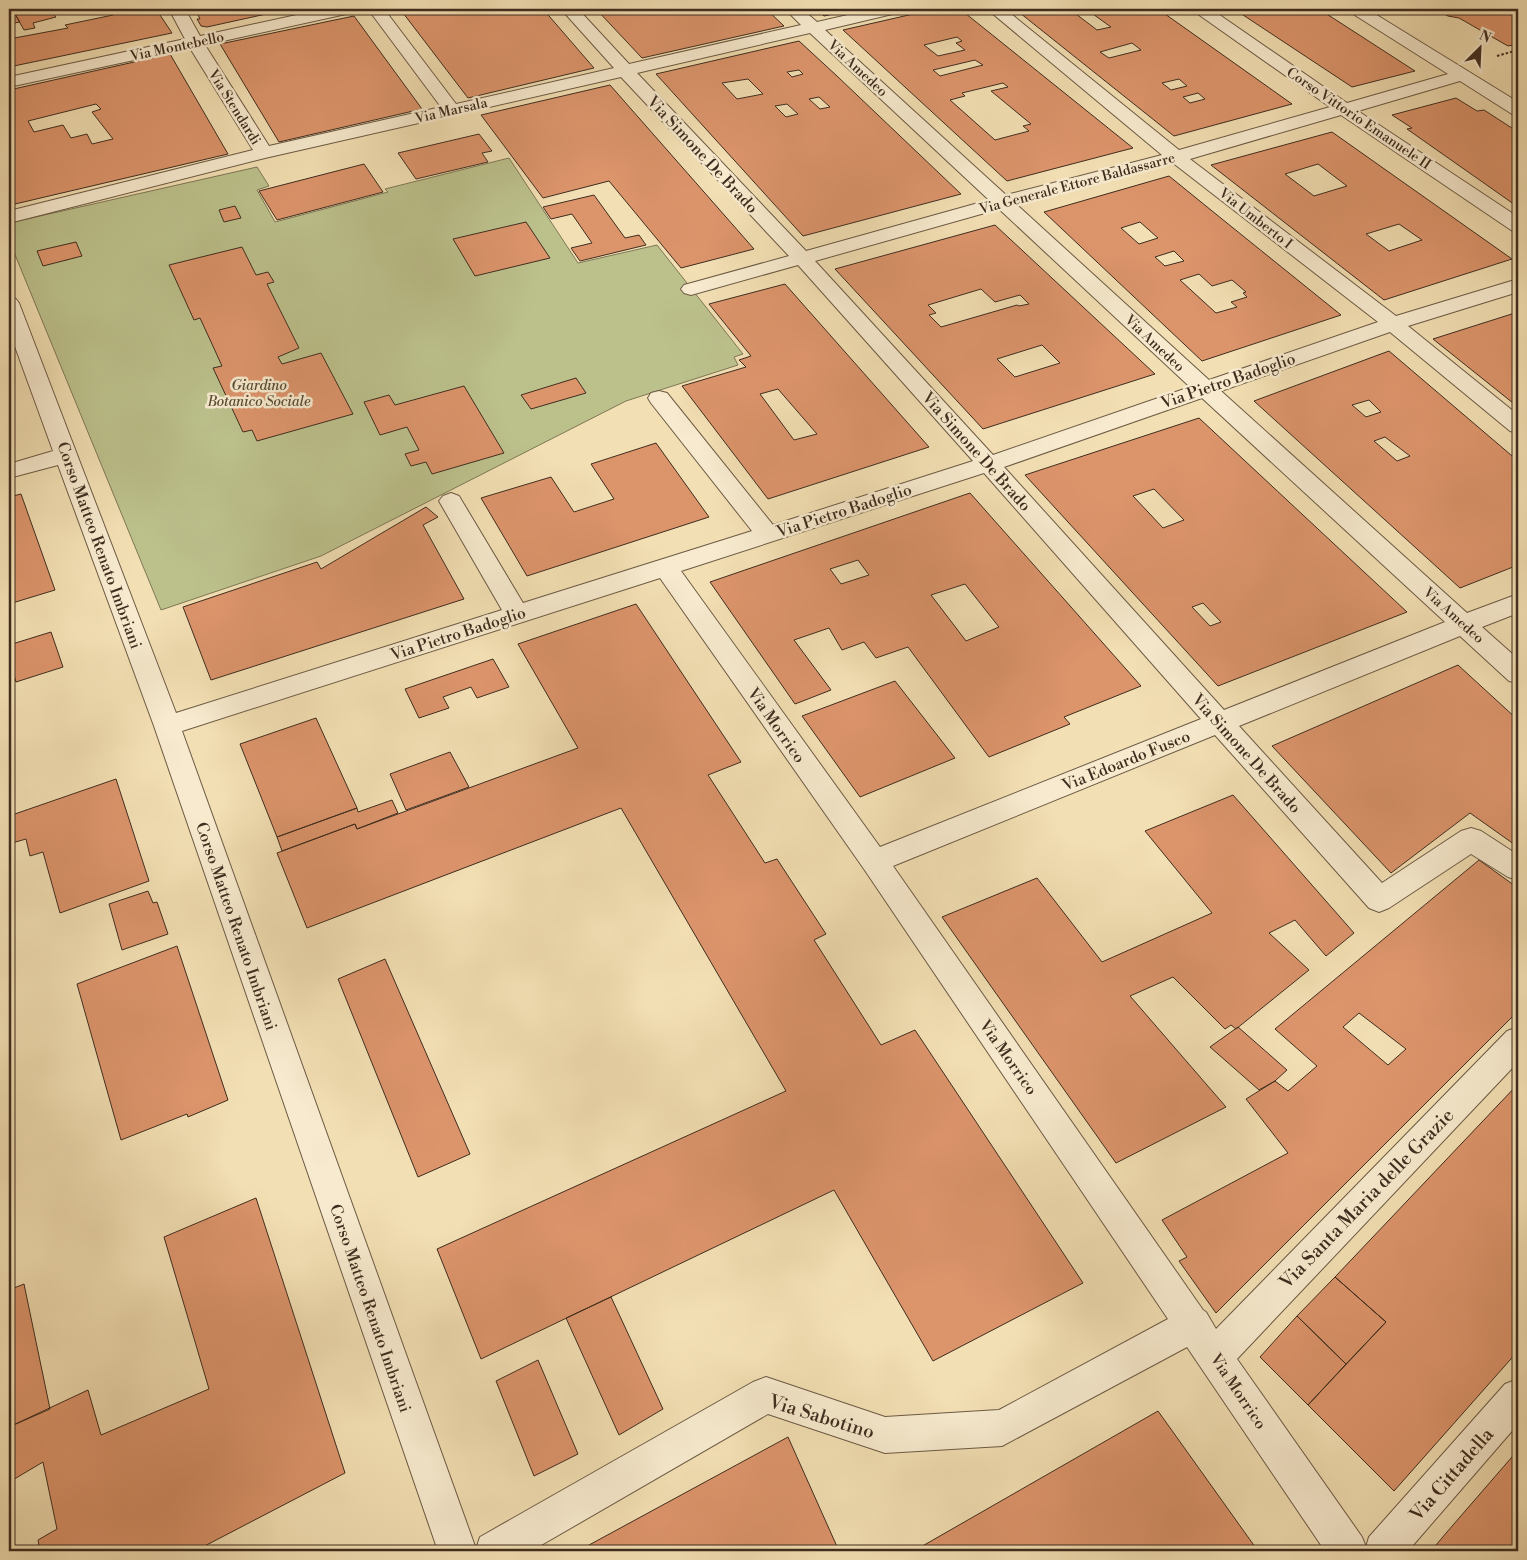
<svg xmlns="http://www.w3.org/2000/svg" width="1527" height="1560" viewBox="0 0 1527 1560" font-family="'Libre Bodoni',serif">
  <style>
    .green { fill: #bcc18c; stroke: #7e7756 }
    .building { fill: #dc946b; stroke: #3f2d1f; fill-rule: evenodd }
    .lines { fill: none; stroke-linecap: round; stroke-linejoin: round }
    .minor-casing { stroke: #6c5a44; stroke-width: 2 }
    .path { stroke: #3f2d1f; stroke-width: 2; stroke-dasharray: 2.5 2; stroke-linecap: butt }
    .minor { fill: #f7eace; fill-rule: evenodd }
    .labels { text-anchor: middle; stroke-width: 5; stroke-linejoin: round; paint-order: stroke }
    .far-street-label { font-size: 14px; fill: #3f2d1f; stroke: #f7eace }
    .far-park-label { font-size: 14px; font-style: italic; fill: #584b35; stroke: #f7eace }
    .street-label { font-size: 16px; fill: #3f2d1f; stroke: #f7eace }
    .near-street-label { font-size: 19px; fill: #3f2d1f; stroke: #f7eace }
  </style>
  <rect width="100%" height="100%" fill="#f2dfb3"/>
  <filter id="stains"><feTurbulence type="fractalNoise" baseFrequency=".004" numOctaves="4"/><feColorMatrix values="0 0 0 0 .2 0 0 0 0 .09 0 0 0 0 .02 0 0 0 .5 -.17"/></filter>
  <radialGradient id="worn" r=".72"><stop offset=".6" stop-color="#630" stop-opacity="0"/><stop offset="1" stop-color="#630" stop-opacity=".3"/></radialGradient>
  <path class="green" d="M509 158 578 263 657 245 743 354 734 357 738 365 626 401 321 556 161 610 9 240V223L257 167 269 186 257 190 275 222 388 192 385 189Z"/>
  <path class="building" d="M36 9H49L56 17 33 23 35 28 24 30 15 14Z
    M110 9H156L172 33 9 67V39L68 28 65 25 113 15Z
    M195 9H289L207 27 201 26 197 19H200Z
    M400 9H543L594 68 468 98Z
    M596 9H766L784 26 642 58Z
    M816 9H857L824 16Z
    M935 9H960L1133 148 1007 181 843 30ZM957 37 962 41 956 43 965 50 938 56 924 45ZM975 60 983 65 940 76 933 70ZM1003 83 1008 87 991 91 1031 124 1023 126 1029 131 995 140 950 100 965 96 962 93Z
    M1015 9H1158L1292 104 1174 136ZM1090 12 1111 27 1097 30 1076 14ZM1132 43 1141 50 1109 58 1100 52ZM1179 79 1187 86 1171 90 1162 83ZM1198 93 1205 99 1190 103 1183 97Z
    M1234 9H1262L1270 14 1291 9H1319L1415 71 1352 87Z
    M1435 9H1518V44L1508 46 1459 18 1448 16Z
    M15 14 20 22 9 24V16Z
    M354 16 422 109 279 142 220 44Z
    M799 41 837 76 961 194 803 236 656 74ZM799 70 803 74 792 77 787 72ZM748 79 763 94 737 99 722 83ZM819 97 830 107 820 109 809 99ZM787 104 798 114 786 117 775 106Z
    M170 54 228 154 15 204 9 191V90ZM96 104 101 109 92 112 113 139 92 144 87 134 71 138 63 125 34 132 28 121Z
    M610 85 740 233 754 249 681 268 609 181 543 198 481 115Z
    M1456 98 1477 111 1484 110 1518 132V207L1407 129 1412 128 1392 115Z
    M1332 132 1512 259 1384 300 1211 165ZM1318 164 1347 186 1314 196 1285 174ZM1399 224 1422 240 1389 251 1366 234Z
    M479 134 492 151 482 153 488 162 416 179 398 153Z
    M364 164 383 192 277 220 259 191Z
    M1169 176 1222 219 1341 315 1202 361 1044 212ZM1140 222 1158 238 1139 244 1121 228ZM1174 251 1184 261 1165 266 1155 257ZM1199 274 1212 286 1232 280 1246 292 1243 293 1247 297 1231 302 1237 307 1216 313 1180 280Z
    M594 195 625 238 639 235 646 245 580 261 571 248 592 243 572 214 551 219 543 207Z
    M235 206 241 218 224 222 219 210Z
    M526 222 550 258 475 276 453 239Z
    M995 225 1155 374 983 429 835 269ZM981 289 995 302 1020 295 1029 304 1019 306 1017 305 941 327 929 315 936 313 928 305ZM1042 345 1060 363 1015 377 997 359Z
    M76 242 82 256 43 266 37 251Z
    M242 247 256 275 268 272 274 282 267 284 299 348 278 357 282 364 321 353 353 414 257 441 252 430 243 432 213 368 222 366 212 344 200 318 194 320 169 265Z
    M785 284 929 447 768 499 682 386 746 367 739 360 751 356 709 304ZM778 389 817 434 794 440 760 394Z
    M1518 312V407L1433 339Z
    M1389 351 1518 461V565L1460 588 1254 401ZM1369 400 1381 412 1366 417 1352 405ZM1385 437 1410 456 1397 461 1374 441Z
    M576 378 586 393 531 409 521 395Z
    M464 386 504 453 432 474 426 462 411 466 405 454 419 450 407 427 380 435 364 402 389 395 395 405Z
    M1199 418 1407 612 1218 686 1025 475ZM1154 489 1184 520 1163 528 1133 496ZM1203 603 1221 622 1210 626 1192 607Z
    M656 443 709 517 527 576 481 498 551 477 574 512 614 499 591 464Z
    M970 493 1141 686 1064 717 1070 724 989 757 908 647 876 658 864 642 842 650 829 628 794 640 831 690 795 704 710 582ZM858 560 869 575 841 584 830 569ZM965 584 999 627 966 641 931 595Z
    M21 494 55 590 9 604V497Z
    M426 507 438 517 423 525 464 599 211 680 183 607 317 562 321 569Z
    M636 604 741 762 708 775 765 863 777 859 826 934 814 940 881 1045 915 1030 1083 1283 933 1361 834 1190 481 1359 437 1249 786 1091 621 808 307 928 277 853 355 824 357 829 578 748 518 644Z
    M51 632 63 667 16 682 9 658V645Z
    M493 659 509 687 477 698 471 687 443 697 449 708 419 718 405 689Z
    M1458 665 1518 720V847L1470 813 1391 873 1272 746Z
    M895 681 955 758 860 797 802 716Z
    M316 718 357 808 277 837 240 744Z
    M450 752 469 787 406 810 390 774Z
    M116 779 149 881 60 913 43 852 30 856 26 839 12 843 9 832V816Z
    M1233 795 1354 933 1326 956 1295 920 1269 933 1309 970 1236 1029 1231 1025 1225 1029 1173 977 1130 996 1226 1107 1116 1163 942 917 1037 878 1102 962 1212 913 1145 831Z
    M392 800 398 813 357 829 355 824 282 851 277 837 357 808 358 812Z
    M1479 860 1518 888V1011L1216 1313 1179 1261 1187 1257 1162 1220 1288 1153 1246 1099 1275 1081 1288 1091 1317 1066 1275 1029ZM1359 1013 1406 1049 1388 1065 1343 1027Z
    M148 891 153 903 157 902 168 934 122 950 109 904Z
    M177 946 228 1100 188 1117 187 1114 121 1140 77 984Z
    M385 959 470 1154 418 1177 338 979Z
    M1238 1027 1287 1070 1275 1081 1259 1090 1210 1047Z
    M1518 1084V1351L1394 1491 1308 1405 1386 1322 1335 1277Z
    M256 1198 345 1473 195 1551H40L38 1540 57 1529 43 1462 11 1481 9 1470V1427L88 1390 101 1435 209 1389 164 1237Z
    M1335 1277 1386 1322 1346 1364 1297 1316Z
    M24 1284 50 1409 9 1427V1290Z
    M611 1297 663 1409 619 1435 566 1318Z
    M1297 1316 1346 1364 1308 1405 1260 1357Z
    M538 1360 578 1454 534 1476 496 1381Z
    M1158 1411 1258 1551H921L919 1548Z
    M788 1437 839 1551H578Z
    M1518 1450V1551H1431L1447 1532Z"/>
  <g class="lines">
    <defs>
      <path id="minor" d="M169 9H185L200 36 324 9H354L352 12 346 14 205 45 269 146 441 107 368 9H384L456 104 614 68 561 9H578L629 64 801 25 785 9H802L817 22 874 9H903L901 12 825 30 1006 195 1162 155 987 9H1005L1179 150 1330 107 1195 12 1193 9H1211L1347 103 1448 74 1350 12 1348 9H1367L1518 102V115L1512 114 1460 81 1358 111 1518 217V232L1511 230 1341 115 1190 159 1396 316 1518 279V292L1408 326 1518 415V433L1510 431 1390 332 1221 391 1467 613 1518 594V613L1482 627 1518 659V683L1509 681 1460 636 1239 726 1382 883 1461 831 1471 828 1481 831 1518 855V880L1508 877 1471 854 1389 908 1379 912 1369 908 1215 735 893 866 1203 1310 1206 1312 1216 1329 1507 1031 1518 1027V1062L1237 1359 1362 1537 1366 1547 1369 1537 1505 1384 1518 1379V1424L1408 1551H1325L1187 1347 1002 1446 885 1453 768 1414 531 1551H438L154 726 58 465 9 478V464L53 451 9 330V297L16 299 19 303 176 713 502 610 439 501 443 496 451 493 459 496 523 603 752 531 651 403 648 398 651 393 659 391 667 393 773 525 973 461 798 265 691 295 684 293 681 289 684 285 789 256 621 77 265 158 9 223V211L253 150 190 48 9 87V77L185 39ZM810 33 989 200 806 251 637 73ZM1173 163 1378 322 1209 380 1016 204ZM999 209 1190 387 993 455 815 261ZM1202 398 1445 622 1224 710 1004 467ZM984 473 1201 719 880 847 681 571ZM660 578 864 869 1168 1319 999 1410 885 1417 766 1377 753 1382 480 1537 476 1549 182 731Z"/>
    </defs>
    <use href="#minor" class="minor-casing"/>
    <path class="path" d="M1497 56 1518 50"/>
    <use href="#minor" class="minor"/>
  </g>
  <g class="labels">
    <g class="far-street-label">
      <text transform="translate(177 46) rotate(-12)" y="5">Via Montebello</text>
      <text transform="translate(858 68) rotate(43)" y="5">Via Amedeo</text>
      <text transform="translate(235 107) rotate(58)" y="5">Via Stendardi</text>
      <text transform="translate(451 110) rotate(-13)" y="5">Via Marsala</text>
      <text transform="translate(1359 118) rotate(34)" y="5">Corso Vittorio Emanuele II</text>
      <text transform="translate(1077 183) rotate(-15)" y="5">Via Generale Ettore Baldassarre</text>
      <text transform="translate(1256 218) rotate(38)" y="5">Via Umberto I</text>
      <text transform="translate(1155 343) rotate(43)" y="5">Via Amedeo</text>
      <text transform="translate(1454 615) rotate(42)" y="5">Via Amedeo</text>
    </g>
    <g class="far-park-label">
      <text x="259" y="390">Giardino<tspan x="259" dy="16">Botanico Sociale</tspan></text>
    </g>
    <g class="street-label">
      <text transform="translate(703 154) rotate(47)" y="6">Via Simone De Brado</text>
      <text transform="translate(1228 380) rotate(-19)" y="6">Via Pietro Badoglio</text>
      <text transform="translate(977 451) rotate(48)" y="6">Via Simone De Brado</text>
      <text transform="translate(844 510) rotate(-18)" y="6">Via Pietro Badoglio</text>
      <text transform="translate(100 545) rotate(70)" y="6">Corso Matteo Renato Imbriani</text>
      <text transform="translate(458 633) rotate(-18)" y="6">Via Pietro Badoglio</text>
      <text transform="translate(777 725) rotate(55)" y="6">Via Morrico</text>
      <text transform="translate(1247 753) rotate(48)" y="6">Via Simone De Brado</text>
      <text transform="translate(1126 760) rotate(-22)" y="6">Via Edoardo Fusco</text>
      <text transform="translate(237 926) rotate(71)" y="6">Corso Matteo Renato Imbriani</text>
      <text transform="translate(1009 1057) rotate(55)" y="6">Via Morrico</text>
      <text transform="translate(371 1308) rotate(71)" y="6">Corso Matteo Renato Imbriani</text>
      <text transform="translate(1239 1391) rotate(56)" y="6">Via Morrico</text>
    </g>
    <g class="near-street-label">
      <text transform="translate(1366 1198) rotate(-46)" y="7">Via Santa Maria delle Grazie</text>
      <text transform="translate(822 1416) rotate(17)" y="7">Via Sabotino</text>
      <text transform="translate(1451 1474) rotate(-49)" y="7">Via Cittadella</text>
    </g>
  </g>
  <rect width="1527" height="1560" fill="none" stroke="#f2dfb3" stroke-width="30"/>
  <rect x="10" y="10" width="1507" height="1540" fill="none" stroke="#3f2d1f" stroke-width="2.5"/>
  <rect x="15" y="15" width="1497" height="1530" fill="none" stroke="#3f2d1f"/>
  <g transform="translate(1480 48) rotate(24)" stroke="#f7eace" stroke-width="4" paint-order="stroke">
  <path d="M0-4L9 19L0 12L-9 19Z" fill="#3f2d1f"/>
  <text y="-8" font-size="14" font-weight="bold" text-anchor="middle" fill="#3f2d1f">N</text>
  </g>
  <rect width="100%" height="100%" filter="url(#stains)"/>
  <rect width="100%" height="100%" fill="url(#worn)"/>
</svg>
